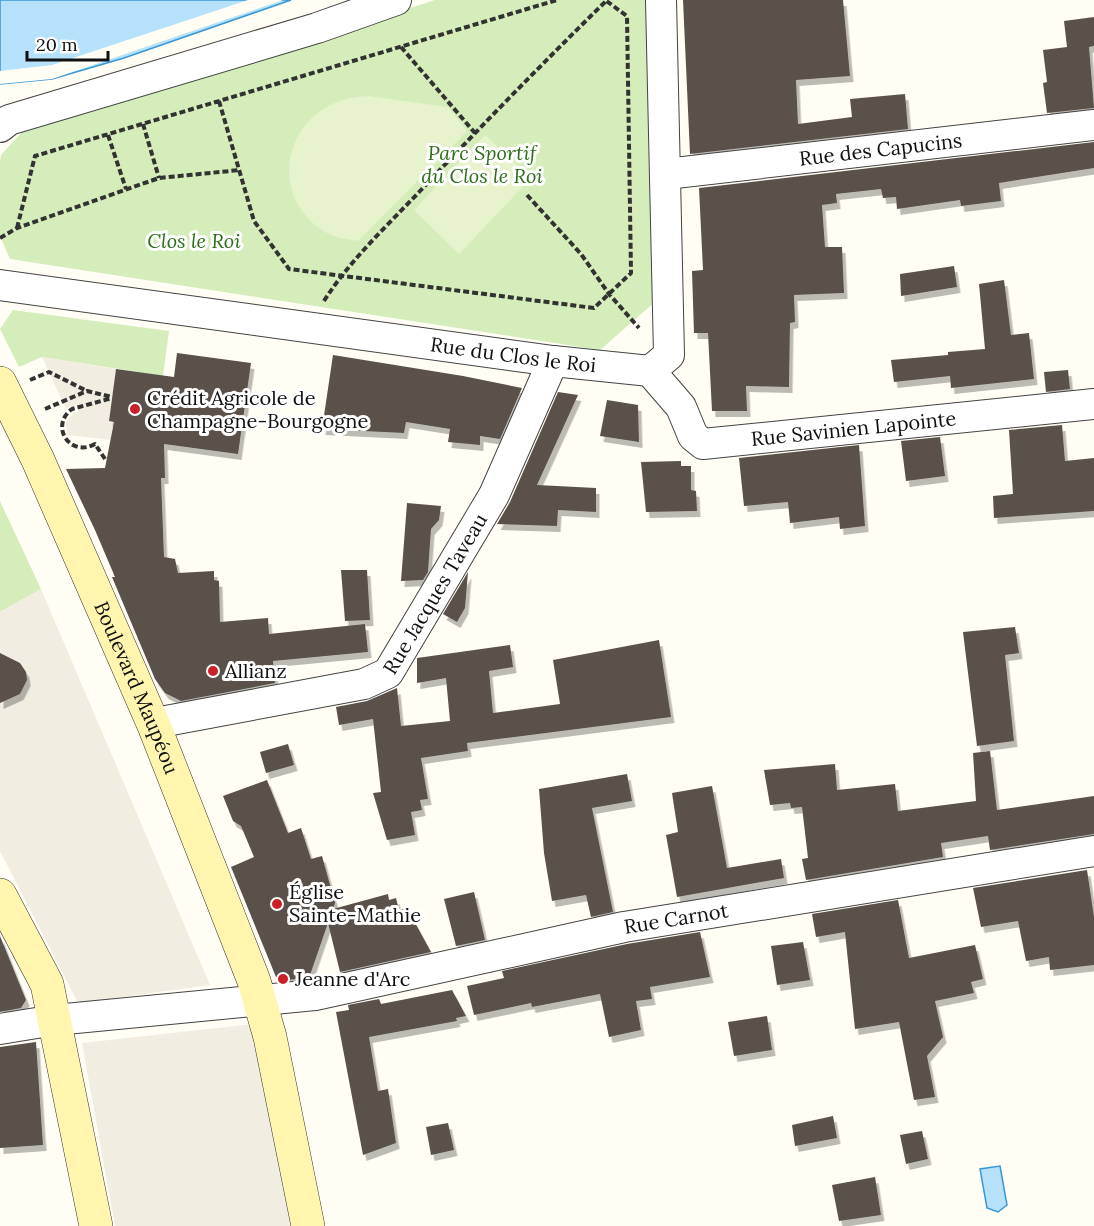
<svg xmlns="http://www.w3.org/2000/svg" width="1094" height="1226" viewBox="0 0 1094 1226" font-family="Lora,serif">
  <style>
    .green { fill: #d5edba }
    .pitch { fill: #e6f3cd }
    .plaza { fill: #f1ede1 }
    .water { fill: #b5e1fa; stroke: #3898d5; stroke-width: 1.5 }
    .pier { fill: #fffdf4 }
    .building { fill: #5a514c; filter: url(#shadow) }
    .lines { fill: none; stroke-linecap: round; stroke-linejoin: round }
    .minor-casing { stroke: #434343; stroke-width: 32 }
    .secondary-casing { stroke: #323232; stroke-width: 34 }
    .path { stroke: #323232; stroke-width: 4; stroke-dasharray: 6 3; stroke-linecap: butt }
    .minor { stroke: #fff; stroke-width: 30 }
    .secondary { stroke: #fff5af; stroke-width: 33 }
    .poi-dot { fill: #ca1f29; stroke: #fff; stroke-width: 2 }
    .labels { text-anchor: middle; stroke-width: 6; stroke-linejoin: round; paint-order: stroke }
    .street-label { font-size: 20px; fill: #101010; stroke: #fff }
    .park-label { font-size: 20px; font-style: italic; fill: #2d6e1b; stroke: #fff }
    .poi-label { font-size: 20px; fill: #101010; stroke: #fff; text-anchor: start }
  </style>
  <defs>
    <filter id="shadow"><feDropShadow dx="3.5" dy="6" stdDeviation="0" flood-color="#0004"/></filter>
  </defs>
  <rect width="100%" height="100%" fill="#fffdf4"/>
  <path class="green" d="M435 0H648L656 301 600 350 10 259 0 236V162L1 155 24 130Z
    M13 310 169 331 163 376 42 357 19 367 0 329Z
    M0 501 41 589 0 612Z"/>
  <path class="pitch" d="M368 96 448 107 467 131 358 241C350 239 339 239 331 235 260 200 284 98 368 96Z
    M485 135 531 178 459 254 414 210Z"/>
  <path class="plaza" d="M42 357 116 369 109 421 113 422 111 440 67 435 66 423 72 414 79 411 77 404 66 409Z
    M41 589 210 985 78 1003 0 851V612Z
    M253 1024 292 1226H115L82 1043Z"/>
  <path class="water" d="M0 0H291L124 58 52 79 0 84Z
    M1000 1166 1007 1205 998 1212 987 1208 980 1169Z"/>
  <path class="pier" d="M248 0H283L52 79 0 84V71L52 65Z"/>
  <path class="building" d="M683 0H843L850 76 796 80 798 124 852 117 850 99 905 94 908 129 690 154Z
    M1094 17V46L1089 47 1094 108 1047 113 1043 83 1047 82 1043 50 1067 47 1064 21Z
    M1094 142V168L999 183 1001 201 961 206 960 200 897 209 896 197 883 198 881 189 836 194 837 203 822 205 825 247H842L844 293 794 295 795 322 790 323 789 387 746 386 747 411H712L708 333H694L692 271 703 270 699 188Z
    M954 266 957 287 901 296 900 274Z
    M1004 280 1011 335 1029 333 1034 379 951 388 950 376 894 382 891 360 948 355V352L985 349 979 284Z
    M177 353 251 363 238 454 164 444 165 478H161L164 557 175 559 178 573 214 571V580L219 581 220 622 268 618 269 634 365 624 368 652 273 661 275 683 181 701 165 693 155 679 112 577H115L95 530 66 469 105 468 114 422 109 421 116 369 174 377Z
    M333 355 463 376 522 388 500 439 480 436V445L448 442 450 429 406 422 404 433 322 429Z
    M1068 370 1070 389 1046 392 1044 372Z
    M558 392 578 395 537 485 596 488V512L558 510 557 526 497 524 510 502Z
    M607 400 638 405 639 442 600 436Z
    M1062 425 1065 461 1094 458V511L994 518 993 496 1013 494 1009 430Z
    M940 437 945 476 906 481 901 441Z
    M859 445 865 526 840 529 839 517 790 523 788 502 744 506 739 458Z
    M681 461V466H691V490L696 491 697 511 646 512 641 462Z
    M407 503 441 506 439 520 431 529 428 572 423 580 401 581Z
    M341 570H367L370 620 345 621Z
    M468 572 465 608 457 622 443 614Z
    M1015 627 1019 653 1005 655 1014 741 977 746 963 632Z
    M659 640 671 717 467 743 468 751 421 758 428 799 420 800 422 810 411 812 415 835 387 840 373 793 381 792 373 719 339 725 336 707 367 701 397 688 401 726 450 721 446 678 417 683V658L510 645 513 667 489 671 493 713 560 704 553 660Z
    M0 653 20 663 26 672 27 680 20 694 0 703Z
    M288 744 294 765 266 773 260 752Z
    M990 751 997 810 1094 796V834L990 850 988 836 941 843 943 857 806 880 802 859 808 858 802 807 791 808 790 803 770 805 764 770 835 764 837 790 895 784 898 811 976 801 973 753Z
    M627 774 632 801 592 808 613 912 591 917 586 895 552 901 544 853 539 789Z
    M267 780 288 833 301 828 311 859 322 856 335 903 333 909 388 894 389 900 396 898 399 910 407 908 431 952 340 972 328 923 309 978 286 980 276 977 231 867 254 857 241 826 233 821 223 796Z
    M712 786 727 868 781 859 784 878 677 897 666 835 678 832 672 793Z
    M1087 870 1094 917V965L1050 970 1049 957 1026 961 1018 921 981 927 973 888Z
    M474 892 485 940 456 946 444 899Z
    M898 900 909 958 975 945 983 979 971 982 974 993 935 1001 943 1037 927 1056 935 1097 914 1100 899 1022 855 1029 845 932 816 937 812 914Z
    M700 932 710 977 650 987 652 999 636 1001 641 1030 609 1037 600 994 532 1007 531 1003 474 1015 467 986 504 978 502 971 627 944Z
    M0 936 26 1000 21 1008 0 1012Z
    M803 942 810 980 777 985 771 946Z
    M452 990 466 1016 456 1018 457 1021 369 1037 378 1091 388 1089 396 1143 363 1155 336 1012 349 1010 348 1005 379 999 381 1004Z
    M767 1016 772 1050 734 1056 728 1022Z
    M36 1042 43 1145 0 1148V1047Z
    M833 1116 837 1138 795 1146 792 1125Z
    M448 1123 454 1150 431 1155 426 1127Z
    M922 1131 928 1159 906 1164 900 1135Z
    M875 1177 881 1215 839 1221 832 1185Z"/>
  <g class="lines">
    <defs>
      <g id="minor">
        <path d="M0 127 9 120 317 28 396 0"/>
        <path id="s1" d="M666 174 1094 125"/>
        <path id="s2" d="M0 285 553 361 650 371 669 355 661 0"/>
        <path id="s3" d="M650 371 681 407 693 436 703 444 1094 404"/>
        <path id="s4" d="M155 728 166 721 364 684 388 673 494 495 553 361"/>
        <path id="s5" d="M0 1029 55 1020 315 995 624 927 1094 851"/>
      </g>
      <g id="secondary">
        <path id="s6" d="M0 383 38 460 155 728 254 981 270 1037 308 1226"/>
        <path d="M0 895 47 984 96 1226"/>
      </g>
    </defs>
    <use href="#minor" class="minor-casing"/>
    <use href="#secondary" class="secondary-casing"/>
    <path class="path" d="M401 47 475 133
      M219 101 254 221 289 269 594 308 631 273 627 16 605 0
      M143 124 159 178
      M108 135 126 189
      M527 195 581 254 609 294 639 328
      M17 228 35 156 557 0
      M0 238 17 228 159 178 240 170
      M324 301C350 260 387 226 420 191 481 126 543 63 606 1
      M30 380 49 372 87 391
      M45 409 87 391 112 397
      M105 459 95 444C70 458 49 426 72 409L112 398"/>
    <use href="#minor" class="minor"/>
    <use href="#secondary" class="secondary"/>
  </g>
  <g class="poi-dot">
    <circle cx="135" cy="409" r="6"/>
    <circle cx="213" cy="671" r="6"/>
    <circle cx="277" cy="904" r="6"/>
    <circle cx="283" cy="979" r="6"/>
  </g>
  <g class="labels">
    <g class="street-label">
      <text dy="7" stroke="none"><textPath href="#s1" startOffset="216">Rue des Capucins</textPath></text>
      <text dy="7" stroke="none"><textPath href="#s2" startOffset="518">Rue du Clos le Roi</textPath></text>
      <text dy="7" stroke="none"><textPath href="#s3" startOffset="243">Rue Savinien Lapointe</textPath></text>
      <text dy="7" stroke="none"><textPath href="#s4" startOffset="333">Rue Jacques Taveau</textPath></text>
      <text dy="7" stroke="none"><textPath href="#s6" startOffset="334">Boulevard Maupéou</textPath></text>
      <text dy="7" stroke="none"><textPath href="#s5" startOffset="686">Rue Carnot</textPath></text>
    </g>
    <g class="park-label">
      <text x="482" y="160">Parc Sportif<tspan x="482" dy="23">du Clos le Roi</tspan></text>
      <text x="194" y="248">Clos le Roi</text>
    </g>
    <g class="poi-label">
      <text x="147" y="405">Crédit Agricole de<tspan x="147" dy="23">Champagne-Bourgogne</tspan></text>
      <text x="225" y="678">Allianz</text>
      <text x="289" y="899">Église<tspan x="289" dy="23">Sainte-Mathie</tspan></text>
      <text x="295" y="986">Jeanne d'Arc</text>
    </g>
  </g>
  <path d="M27 51v9h81v-9" fill="none" stroke="#101010" stroke-width="3"/>
  <text x="36" y="51" font-size="18" fill="#101010" stroke="#ffffff" stroke-width="4.5" paint-order="stroke">20 m</text>
</svg>
